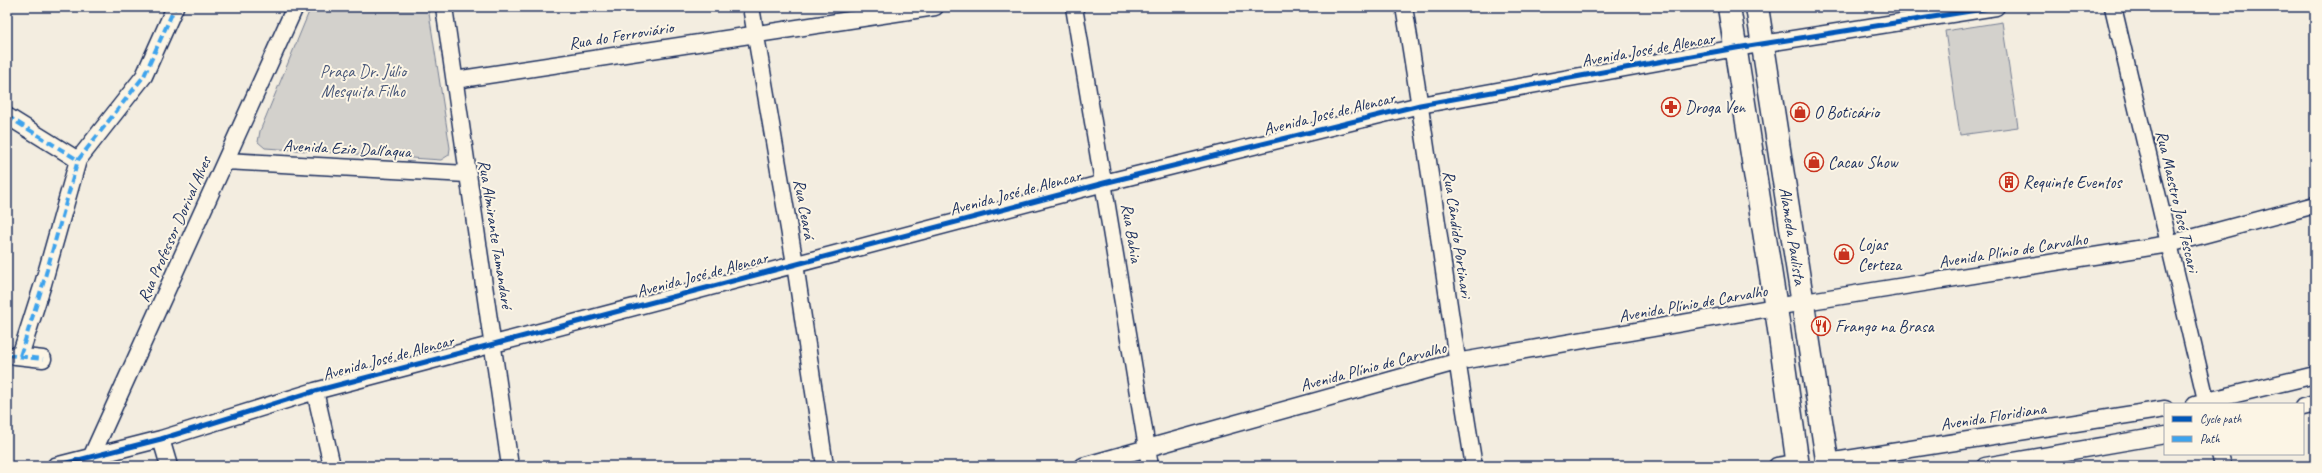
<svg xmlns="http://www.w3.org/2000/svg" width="2322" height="473" viewBox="0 0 2322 473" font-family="Caveat,sans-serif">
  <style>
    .green { fill: #d3d1cc; stroke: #778095 }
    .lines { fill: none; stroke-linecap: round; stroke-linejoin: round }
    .minor-casing { stroke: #1b2f5e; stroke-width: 19 }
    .secondary-casing { stroke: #1b2f5e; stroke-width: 25 }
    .minor { stroke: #fcf5e5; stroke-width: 16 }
    .secondary { stroke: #fcf5e5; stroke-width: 22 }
    .quiet { stroke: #3da3ed; stroke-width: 4; stroke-dasharray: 8 4; stroke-linecap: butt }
    .cycleway-casing { stroke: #fcf5e5; stroke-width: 8 }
    .cycleway { stroke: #0057b8; stroke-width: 5 }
    .labels { text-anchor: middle; stroke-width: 4; stroke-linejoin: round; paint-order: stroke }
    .street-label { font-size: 17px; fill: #1b2f5e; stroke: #fcf5e5 }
    .park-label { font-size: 17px; fill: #49587a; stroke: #fcf5e5 }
    .poi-label { font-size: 17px; fill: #1b2f5e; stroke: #fcf5e5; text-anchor: start }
  </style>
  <rect width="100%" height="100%" fill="#f3ede0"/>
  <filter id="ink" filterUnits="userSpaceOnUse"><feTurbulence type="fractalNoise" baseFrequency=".025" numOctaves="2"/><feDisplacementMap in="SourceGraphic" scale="8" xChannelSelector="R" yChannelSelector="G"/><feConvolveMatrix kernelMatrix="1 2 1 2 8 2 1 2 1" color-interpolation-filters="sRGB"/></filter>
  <g filter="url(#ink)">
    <path class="green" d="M311 7H428L450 148 449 155 441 160 265 148 258 142 260 131Z
      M2002 22 2018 127 1960 135 1945 31Z"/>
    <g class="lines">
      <defs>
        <path id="minor" d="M444 7 510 466
          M751 7 795 264 825 466
          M1074 7 1150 466
          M1404 7C1430 160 1448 313 1474 466
          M2113 7 2207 404
          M455 80 935 7
          M7 116 78 160
          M226 161 467 174
          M7 355 43 359
          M20 356 43 284 78 160 144 76 175 7
          M315 391 332 466
          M2195 404 2315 375
          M2303 407 2315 404
          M161 439 169 466
          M2220 454 2223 466
          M1828 462 2165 409
          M88 464 295 7
          M55 466 161 439 315 391 494 344 1104 183 1420 105 1736 48 1996 7
          M1083 466 1456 362 1804 302 2169 244 2315 205
          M1777 466 1797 463
          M1985 466 2165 435"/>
        <path id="secondary" d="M1729 7 1776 308 1798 466
          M1757 7 1828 466"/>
      </defs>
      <use href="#minor" class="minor-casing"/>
      <use href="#secondary" class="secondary-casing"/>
      <use href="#minor" class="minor"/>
      <use href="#secondary" class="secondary"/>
      <path class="quiet" d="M7 116 78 160
        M7 355 43 359
        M20 356 43 284 78 160 144 76 175 7"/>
      <defs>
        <path id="cycleway" d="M55 466 161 439 315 391 494 344 1104 183 1420 105 1736 48 1996 7"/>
      </defs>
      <use href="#cycleway" class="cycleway-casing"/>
      <use href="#cycleway" class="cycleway"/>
    </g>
  </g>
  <defs>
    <symbol id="pharmacy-ring" viewBox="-11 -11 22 22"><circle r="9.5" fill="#fcf5e5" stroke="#c8321e" stroke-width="1.5"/><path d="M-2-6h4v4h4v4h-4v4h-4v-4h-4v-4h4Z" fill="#c8321e"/></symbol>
    <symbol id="shop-ring" viewBox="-11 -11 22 22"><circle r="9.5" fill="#fcf5e5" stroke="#c8321e" stroke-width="1.5"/><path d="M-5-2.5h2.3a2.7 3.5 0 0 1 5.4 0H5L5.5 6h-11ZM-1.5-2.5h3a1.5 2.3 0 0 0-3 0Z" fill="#c8321e"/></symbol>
    <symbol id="building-ring" viewBox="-11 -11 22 22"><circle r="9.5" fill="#fcf5e5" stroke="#c8321e" stroke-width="1.5"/><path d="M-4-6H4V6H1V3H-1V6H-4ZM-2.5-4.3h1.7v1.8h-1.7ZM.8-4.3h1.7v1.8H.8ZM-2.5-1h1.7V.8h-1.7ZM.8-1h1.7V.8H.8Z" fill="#c8321e"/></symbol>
    <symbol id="restaurant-ring" viewBox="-11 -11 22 22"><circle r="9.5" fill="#fcf5e5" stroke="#c8321e" stroke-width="1.5"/><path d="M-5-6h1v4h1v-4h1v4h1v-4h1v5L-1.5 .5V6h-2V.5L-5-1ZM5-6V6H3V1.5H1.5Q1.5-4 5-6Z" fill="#c8321e"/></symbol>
  </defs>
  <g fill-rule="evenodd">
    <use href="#pharmacy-ring" x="1660" y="96" width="22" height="22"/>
    <use href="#shop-ring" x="1789" y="101" width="22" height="22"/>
    <use href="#shop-ring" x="1803" y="151" width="22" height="22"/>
    <use href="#building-ring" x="1998" y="171" width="22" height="22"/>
    <use href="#shop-ring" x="1833" y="243" width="22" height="22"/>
    <use href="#restaurant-ring" x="1810" y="315" width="22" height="22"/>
  </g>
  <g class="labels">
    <g class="street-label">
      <text transform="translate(621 35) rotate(-9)" y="6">Rua do Ferroviário</text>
      <text transform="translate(1648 49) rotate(-10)" y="6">Avenida José de Alencar</text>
      <text transform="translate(1329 113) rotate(-14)" y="6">Avenida José de Alencar</text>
      <text transform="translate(347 148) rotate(3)" y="6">Avenida Ezio Dall'aqua</text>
      <text transform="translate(1015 192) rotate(-15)" y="6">Avenida José de Alencar</text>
      <text transform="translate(2178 201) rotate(77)" y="6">Rua Maestro José Tescari</text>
      <text transform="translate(805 209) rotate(80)" y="6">Rua Ceará</text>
      <text transform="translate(174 229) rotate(-66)" y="6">Rua Professor Dorival Alves</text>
      <text transform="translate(1132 233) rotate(81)" y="6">Rua Bahia</text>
      <text transform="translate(496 234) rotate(81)" y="6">Rua Almirante Tamandaré</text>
      <text transform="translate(1458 234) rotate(82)" y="6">Rua Cândido Portinari</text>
      <text transform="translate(1793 236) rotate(81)" y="6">Alameda Paulista</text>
      <text transform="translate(2013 250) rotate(-9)" y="6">Avenida Plínio de Carvalho</text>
      <text transform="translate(702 274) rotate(-15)" y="6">Avenida José de Alencar</text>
      <text transform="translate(1693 303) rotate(-10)" y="6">Avenida Plínio de Carvalho</text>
      <text transform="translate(388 357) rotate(-15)" y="6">Avenida José de Alencar</text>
      <text transform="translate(1373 366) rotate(-15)" y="6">Avenida Plínio de Carvalho</text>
      <text transform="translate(1993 416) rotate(-9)" y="6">Avenida Floridiana</text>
    </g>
    <g class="park-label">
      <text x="363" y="77">Praça Dr. Júlio<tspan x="363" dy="20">Mesquita Filho</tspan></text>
    </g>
    <g class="poi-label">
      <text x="1685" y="113">Droga Ven</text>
      <text x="1814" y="118">O Boticário</text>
      <text x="1828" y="168">Cacau Show</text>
      <text x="2023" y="188">Requinte Eventos</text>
      <text x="1858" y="250">Lojas<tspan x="1858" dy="20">Certeza</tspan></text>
      <text x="1835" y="332">Frango na Brasa</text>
    </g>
  </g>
  <rect width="2322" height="473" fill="none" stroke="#fcf5e5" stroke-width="24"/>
  <rect x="12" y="12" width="2298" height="449" fill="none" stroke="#1b2f5e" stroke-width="1.5" filter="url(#ink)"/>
  <rect x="2164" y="403" width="140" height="52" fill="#fcf5e5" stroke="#a2a6af"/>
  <rect x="2172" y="416" width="20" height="6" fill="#0057b8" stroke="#a2a6af"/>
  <text x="2200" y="423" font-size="12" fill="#1b2f5e">Cycle path</text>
  <rect x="2172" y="436" width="20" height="6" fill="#3da3ed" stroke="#a2a6af"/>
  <text x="2200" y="443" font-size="12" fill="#1b2f5e">Path</text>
</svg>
